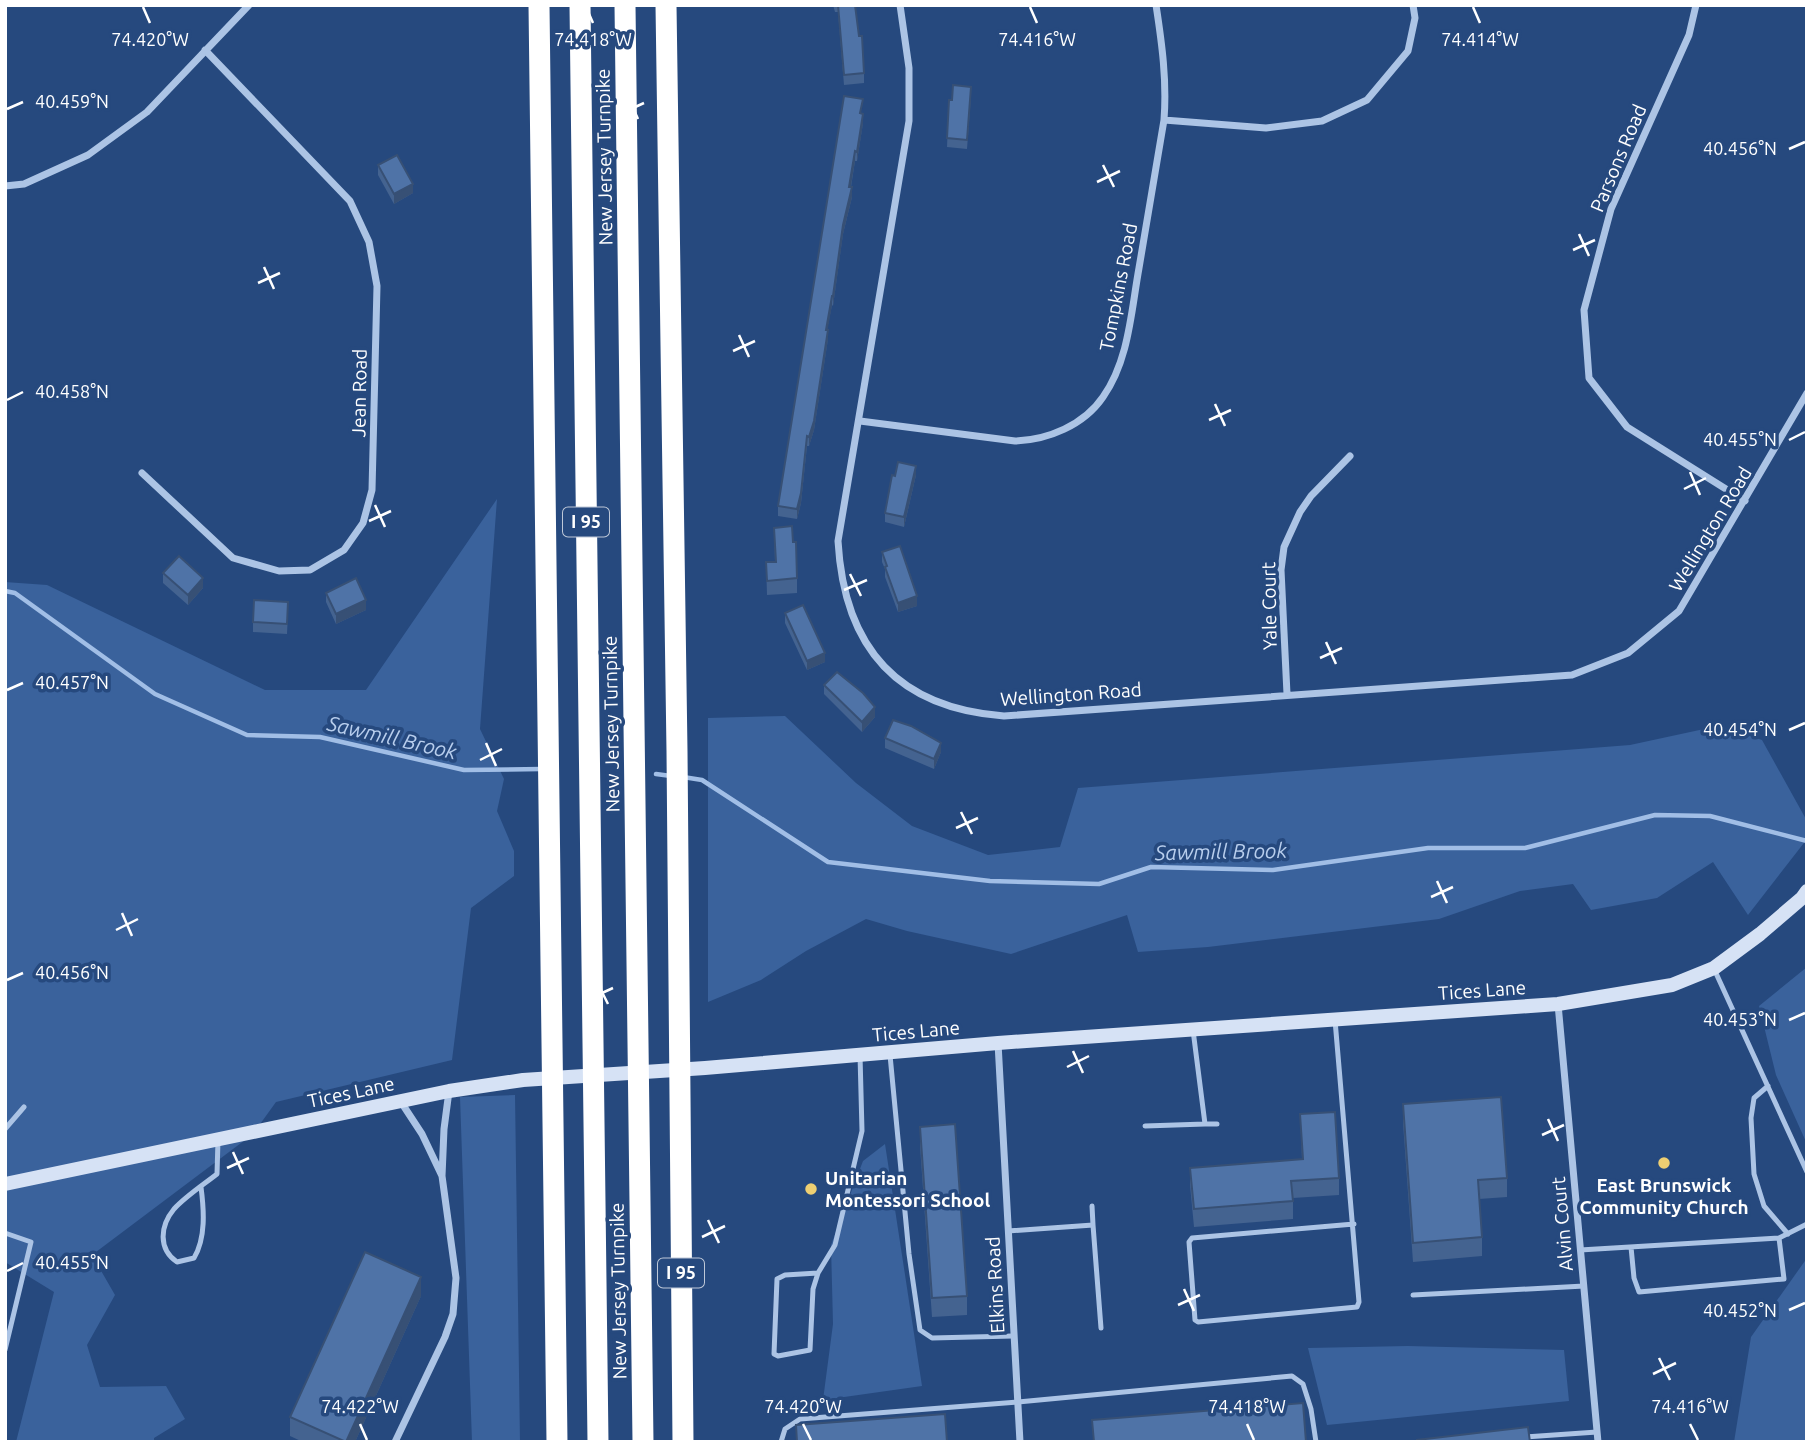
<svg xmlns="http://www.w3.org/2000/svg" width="1812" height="1447" viewBox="0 0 1812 1447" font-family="Ubuntu,sans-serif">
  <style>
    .green { fill: #3a629c }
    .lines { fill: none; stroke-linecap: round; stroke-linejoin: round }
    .stream { stroke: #a1bee6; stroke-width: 4.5 }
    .lane { stroke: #acc4e5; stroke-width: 5 }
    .street { stroke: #acc4e5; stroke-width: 7 }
    .secondary { stroke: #d6e2f5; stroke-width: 14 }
    .highway { stroke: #fff; stroke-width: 21 }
    .wall { fill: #446390 }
    .shaded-wall { fill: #375075 }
    .building { fill: #4f73a7; stroke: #375075; stroke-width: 2 }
    .ticks { fill: none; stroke: #fff; stroke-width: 2.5 }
    .poi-dot { fill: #eecf72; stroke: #26497e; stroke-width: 2.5 }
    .labels { text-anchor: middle; stroke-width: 7; stroke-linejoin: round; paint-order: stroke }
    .shield { fill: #26497e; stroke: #bec8d8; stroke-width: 2 }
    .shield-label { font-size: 18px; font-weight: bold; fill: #fff }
    .street-label { font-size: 19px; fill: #fff; stroke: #26497e }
    .poi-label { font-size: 19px; font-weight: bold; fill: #fff; stroke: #26497e; text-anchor: start }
    .water-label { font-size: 21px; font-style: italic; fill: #b8ceed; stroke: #26497e }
    .ticks-label { font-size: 18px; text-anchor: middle; fill: #fff; stroke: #26497e; stroke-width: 7; stroke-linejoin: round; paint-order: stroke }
  </style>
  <rect width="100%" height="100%" fill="#26497e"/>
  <path class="green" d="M497 499 480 729 504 779 497 811 514 851V876L471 908 452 1060 276 1102 253 1134 92 1255 115 1295 87 1345 100 1387 166 1386 185 1419 154 1438V1442H16L54 1292 5 1262V582L47 585 265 690H366Z
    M785 716 856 783 912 826 988 855 1060 847 1078 788 1630 745 1718 726 1762 740 1807 821V839L1748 915 1713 862 1657 898 1591 910 1573 884 1520 891 1439 919 1208 947 1138 952 1127 915 1011 954 907 931 866 919 806 951 761 980 708 1002V718Z
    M1807 967V1144L1776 1075 1759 1006Z
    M515 1095 520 1442H472L460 1097Z
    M885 1144 922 1386 823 1400 833 1324 831 1245 863 1161Z
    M1807 1258V1442H1734L1751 1337Z
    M1408 1346 1564 1350 1569 1401 1327 1425 1308 1348Z"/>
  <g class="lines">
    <path class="stream" d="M5 591 15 593 155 694 247 735 320 737 464 770 542 769
      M656 774 671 776
      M683 777 702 780 828 862 990 881 1099 884 1151 867 1273 870 1428 848H1525L1655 815 1710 816 1807 841"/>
    <path class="lane" d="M1715 971 1807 1172
      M1335 1020 1359 1302 1357 1307 1198 1322 1195 1320 1189 1242 1192 1238 1354 1224
      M890 1055 909 1254 920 1330 932 1338 1013 1336
      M1768 1086 1754 1098 1751 1118 1754 1174 1764 1206 1788 1234
      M1205 1124H1217
      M1145 1126 1205 1124 1193 1030
      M5 1129 24 1107
      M201 1187C204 1210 206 1238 194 1258L177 1262C158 1249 160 1226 174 1209 186 1196 203 1185 217 1174L218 1140
      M1092 1206 1093 1225
      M1008 1231 1093 1225 1101 1328
      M5 1233 31 1242 5 1350
      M1631 1247 1634 1278 1639 1292 1784 1279 1779 1238
      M1580 1250 1779 1238 1807 1224
      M818 1273 813 1289 810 1350 778 1356 774 1354 777 1279 785 1275 818 1273 835 1245 862 1131 860 1055
      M1413 1295 1584 1286
      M1525 1437 1597 1432
      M781 1442 785 1429 800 1419 1018 1402 1292 1376 1303 1384 1311 1409 1316 1442"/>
    <path class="street" d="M900 5 909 68V121L838 541C844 646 896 708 1004 716L1572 675 1628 653 1679 611 1807 393
      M1696 5 1689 35 1611 209 1584 310 1589 378 1627 427 1745 501
      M1164 120 1266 128 1322 121 1367 100 1408 51 1415 18 1413 5
      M5 186 24 184 88 155 147 112 249 5
      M860 421 1015 441C1048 440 1084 425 1103 397 1129 360 1131 312 1139 268 1147 219 1156 169 1164 120 1167 81 1162 44 1156 5
      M142 473 233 558 279 571 310 570 344 550 363 523 372 490 377 286 369 242 350 201 205 50
      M1287 694 1281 570 1284 547 1300 512 1311 496 1350 456
      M1558 1004 1598 1442
      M998 1043 1020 1442
      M401 1102 422 1134 442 1176 444 1129 449 1091
      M395 1442 445 1337 453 1314 456 1278 442 1176"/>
    <path class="secondary" d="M5 1184 449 1091 523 1080 705 1068 998 1043 1558 1004 1672 985 1714 968 1760 934 1802 898 1807 891"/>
    <path class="highway" d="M539 5 557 1442
      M580 5 598 1442
      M625 5 643 1442
      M666 5 677 751 683 1442"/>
  </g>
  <path class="wall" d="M833 5H855L864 73V83L844 85 838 12H835Z
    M971 96 967 149 947 147 949 100Z
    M863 108 862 113 863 123 857 161H855L851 187 852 197 843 234 833 306 832 305 827 330 828 339 814 430 809 446H807L801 503 797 519 778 516V506Z
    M378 165 413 193 394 204 378 175Z
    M916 475 904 527 885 522V513L895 476Z
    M774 528 797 578V593L767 595 766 562H775Z
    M882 552 917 606 898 612 885 577V569L882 562Z
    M163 573 203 588 188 605 163 583Z
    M326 593 366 610 336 624 326 602Z
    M288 612 287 634 253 632V622Z
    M785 613 825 662 807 670 785 623Z
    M824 685 875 717 862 732 824 694Z
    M885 738 941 752 934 769 885 748Z
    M1403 1104 1507 1178V1197L1479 1199 1482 1237V1256L1413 1262 1403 1123Z
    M1300 1114 1339 1178V1195L1293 1198V1219L1194 1227 1190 1185V1168L1302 1159Z
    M920 1127 967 1296V1315L932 1317 920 1146Z
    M421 1296 355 1442H303L290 1436V1417Z"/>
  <path class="shaded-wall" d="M863 114V123L857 161V152Z
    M855 151V161L849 197V187Z
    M413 184V193L394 204V194Z
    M852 187V197L843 234 833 306V296L843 225Z
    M832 296V305L826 339V330Z
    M828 330V339L814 430 809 446V437Z
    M807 436 801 503 797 519V509Z
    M916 466V475L904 527V517Z
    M203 578V588L188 605V595Z
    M917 596V606L898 612V603Z
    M366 600V610L336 624V614Z
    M825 653V662L807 670V661Z
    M875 707V717L862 732V722Z
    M941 743V752L934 769V759Z
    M421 1277V1296L355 1442H346Z"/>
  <path class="building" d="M838 5H855L859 36H862L864 73 844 75Z
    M953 85 971 87 967 140 947 138 949 100H952Z
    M844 96 863 99 860 113 863 114 857 152 855 151 849 187H852L843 225 833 296H832L826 330H828L814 421 809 437 807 436 801 493 797 509 778 506Z
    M397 155 413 184 394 194 378 165Z
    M898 462 916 466 904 517 885 513 892 475 895 476Z
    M792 526 793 542H796L797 578 767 581 766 562H776L774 528Z
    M900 546 917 596 898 603 885 567 887 566 882 552Z
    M179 556 203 578 188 595 163 573Z
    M356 578 366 600 336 614 326 593Z
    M254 600 288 602 287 624 253 622Z
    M803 605 825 653 807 661 785 613Z
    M837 672 863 693 875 707 862 722 824 685Z
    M893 720 911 726 941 743 934 759 885 738Z
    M1501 1097 1507 1178 1478 1180 1482 1237 1413 1243 1403 1104Z
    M1335 1112 1339 1178 1291 1181 1293 1201 1194 1209 1190 1168 1303 1159 1300 1114Z
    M955 1124 967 1296 932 1298 920 1127Z
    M365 1252 421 1277 346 1442 290 1417Z
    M1303 1403 1306 1442H1094L1092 1420Z
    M945 1414 947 1442H797L796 1425Z
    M1528 1427 1530 1442H1417V1440Z"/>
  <path class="ticks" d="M143 7 150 23M586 7 593 23M1030 7 1037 23M1473 7 1480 23M628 97 638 119M7 109 23 102M622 113 644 103M1789 149 1805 142M1103 165 1114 187M1097 182 1120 171M1579 234 1589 256M1573 250 1595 240M264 267 274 289M258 283 280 273M739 335 749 357M733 351 755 341M7 400 23 392M1215 404 1225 426M1209 420 1231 410M1789 440 1805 432M1690 472 1700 495M1684 489 1706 478M375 505 385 527M369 521 391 511M850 574 861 596M844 590 867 580M1326 642 1336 664M1320 658 1342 648M7 690 23 683M1789 730 1805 723M486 743 496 766M480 760 502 749M961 812 972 834M956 828 978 818M1437 881 1447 903M1431 897 1453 887M122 913 132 936M116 930 138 919M7 980 23 973M597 982 608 1004M591 998 613 988M1789 1020 1805 1013M1073 1051 1083 1073M1067 1067 1089 1056M1548 1119 1558 1141M1542 1135 1564 1125M233 1152 243 1174M227 1168 249 1158M708 1220 719 1243M702 1237 725 1226M7 1271 23 1263M1184 1289 1194 1311M1178 1305 1200 1295M1789 1310 1805 1303M1659 1358 1670 1380M1653 1374 1676 1363M360 1424 367 1440M803 1424 811 1440M1247 1424 1254 1440M1690 1424 1698 1440"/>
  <g class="poi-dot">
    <circle cx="1664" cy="1163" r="7"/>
    <circle cx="811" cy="1189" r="7"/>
  </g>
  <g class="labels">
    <g class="shield">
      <rect x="563" y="507.5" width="46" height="29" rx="5"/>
      <rect x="658" y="1258.5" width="46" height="29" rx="5"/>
    </g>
    <g class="shield-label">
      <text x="586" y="528">I 95</text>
      <text x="681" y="1279">I 95</text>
    </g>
    <g class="street-label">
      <text transform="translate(604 157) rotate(-91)" y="7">New Jersey Turnpike</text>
      <text transform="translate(1618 158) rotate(-67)" y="7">Parsons Road</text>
      <text transform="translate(1118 287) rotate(-79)" y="7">Tompkins Road</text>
      <text transform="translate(359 393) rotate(-89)" y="7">Jean Road</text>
      <text transform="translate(1710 529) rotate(-59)" y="7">Wellington Road</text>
      <text transform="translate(1269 606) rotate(-91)" y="7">Yale Court</text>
      <text transform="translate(1071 694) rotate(-4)" y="7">Wellington Road</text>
      <text transform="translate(611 724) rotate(-91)" y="7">New Jersey Turnpike</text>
      <text transform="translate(1482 990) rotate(-4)" y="7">Tices Lane</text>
      <text transform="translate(916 1031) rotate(-5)" y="7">Tices Lane</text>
      <text transform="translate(351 1092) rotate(-12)" y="7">Tices Lane</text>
      <text transform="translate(1562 1224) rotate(-95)" y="7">Alvin Court</text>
      <text transform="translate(995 1285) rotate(-93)" y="7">Elkins Road</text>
      <text transform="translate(618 1291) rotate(-91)" y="7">New Jersey Turnpike</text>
    </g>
    <g class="poi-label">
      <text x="825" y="1185">Unitarian<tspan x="825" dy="22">Montessori School</tspan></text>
      <text x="1664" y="1192" text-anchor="middle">East Brunswick<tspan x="1664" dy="22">Community Church</tspan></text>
    </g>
    <g class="water-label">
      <text transform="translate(392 738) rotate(13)" y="7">Sawmill Brook</text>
      <text transform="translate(1221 852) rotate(-1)" y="7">Sawmill Brook</text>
    </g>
  </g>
  <g class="ticks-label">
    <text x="150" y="46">74.420°W</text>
    <text x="593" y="46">74.418°W</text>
    <text x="1037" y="46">74.416°W</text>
    <text x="1480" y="46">74.414°W</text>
    <text x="72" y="108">40.459°N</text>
    <text x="1740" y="155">40.456°N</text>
    <text x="72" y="398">40.458°N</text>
    <text x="1740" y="446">40.455°N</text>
    <text x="72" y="689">40.457°N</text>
    <text x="1740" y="736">40.454°N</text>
    <text x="72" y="979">40.456°N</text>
    <text x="1740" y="1026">40.453°N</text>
    <text x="72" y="1269">40.455°N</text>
    <text x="1740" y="1317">40.452°N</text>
    <text x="360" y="1413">74.422°W</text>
    <text x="803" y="1413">74.420°W</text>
    <text x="1690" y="1413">74.416°W</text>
    <text x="1247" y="1413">74.418°W</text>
  </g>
  <rect width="1812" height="1447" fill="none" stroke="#ffffff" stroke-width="14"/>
</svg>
